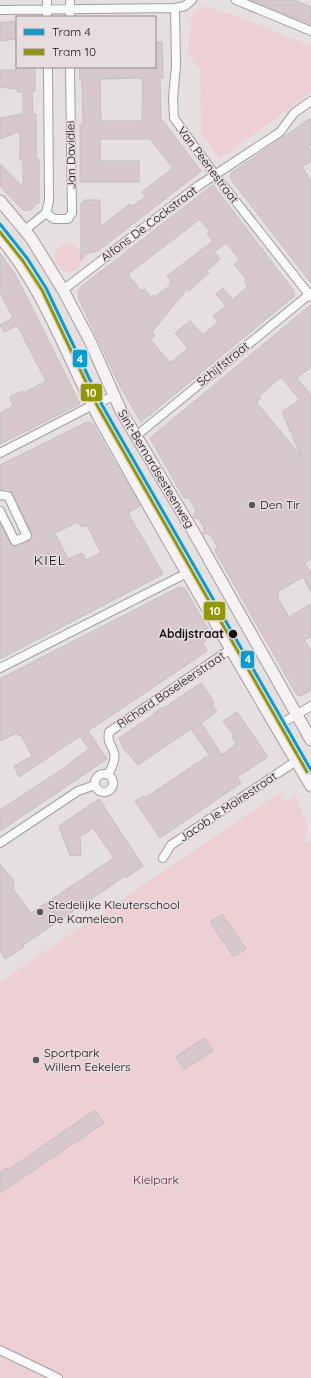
<svg xmlns="http://www.w3.org/2000/svg" width="311" height="1378" viewBox="0 0 311 1378" font-family="Quicksand,sans-serif">
  <style>
    .green { fill: #ecd0d4 }
    .building { fill: #d7c8cb; stroke: #c3bfc0; fill-rule: evenodd }
    .lines { fill: none; stroke-linecap: round; stroke-linejoin: round }
    .street-casing { stroke: #a29e9f; stroke-width: 10 }
    .secondary-casing { stroke: #a29e9f; stroke-width: 13 }
    .street { stroke: #fbfafa; stroke-width: 8 }
    .secondary { stroke: #f6f2f3; stroke-width: 11 }
    .tram-1-casing { stroke: #e7dddf; stroke-width: 6 }
    .tram-2-casing { stroke: #e7dddf; stroke-width: 6 }
    .tram-1 { stroke: #019ed8; stroke-width: 3 }
    .tram-2 { stroke: #929805; stroke-width: 3 }
    .poi-dot { fill: #5c5859; stroke: #e7dddf; stroke-width: 1.5 }
    .stop-dot { fill: #131010; stroke: #e7dddf; stroke-width: 1.5 }
    .labels { text-anchor: middle; stroke-width: 3; stroke-linejoin: round; paint-order: stroke }
    .street-label { font-size: 12px; fill: #131010; stroke: #e7dddf }
    .poi-label { font-size: 12px; fill: #131010; stroke: #e7dddf; text-anchor: start }
    .stop-label { font-size: 12px; font-weight: bold; fill: #131010; stroke: #e7dddf; text-anchor: end }
    .park-label { font-size: 12px; fill: #611c31; stroke: #e7dddf }
    .quarter-label { font-size: 14px; letter-spacing: 1px; fill: #131010; stroke: #e7dddf }
    .line-badge { stroke: #e7dddf; stroke-width: 1.5 }
    .badge-label { font-size: 11px; text-anchor: middle; font-weight: bold; fill: #fff }
  </style>
  <rect width="100%" height="100%" fill="#e5dfe0"/>
  <path class="green" d="M204 6 240 17 311 46V92L220 159 201 133 200 69 188 55 192 13Z
    M54 258a14 14 0 1 1 28 0a14 14 0 1 1-28 0Z
    M279 793 284 802 295 796 308 827 304 841 311 843V1378H0V982Z"/>
  <path class="building" d="M251 0H294L311 7V24Z
    M14 21 17 39 0 41V23Z
    M155 42H162L163 78H160L161 121H163L201 171 98 251 87 253 81 260V203H84V200H100V227L130 204 132 206 145 197 142 192 173 168 150 139H100V161H139V182H80V124L83 125 82 80H80L79 67H155ZM143 78 142 121H101L100 79Z
    M17 67H35V91H32L33 114H36V159H39V203H36L32 209 27 211 22 209 0 186V164L23 187V160H20V131L0 139V118L23 114V92H17V89L0 87V70H17Z
    M311 118V145L308 147 311 150V161L302 167 311 181V283L230 178 231 173Z
    M213 185 294 291V296L141 422 119 384 79 299 78 292 82 286ZM200 219 210 232 207 234 213 241 167 276 171 281 169 283 171 285 154 297 153 295 151 297 144 289 141 291 128 274ZM226 243 240 260 234 264 246 279 244 281 248 286 233 300 223 288 216 294 226 306 213 316 218 322 203 335 190 321 175 333 188 348 170 363 151 340 155 336 152 332 187 289 189 291 209 273 207 271 220 259 214 252Z
    M0 253 16 276 80 404 0 444V413L13 406 10 397 22 391 24 393 46 381 17 325 4 332 0 325 13 318 0 292Z
    M311 305V367L297 378 311 395V559L305 563 311 573V592L303 577 277 592 279 596 277 597 289 617 311 604V637L304 640 311 651V690L300 696 297 695 215 551 217 546 210 534H203L204 527 199 519 193 517 196 510 189 498H184L150 438ZM281 377 300 400 282 412 301 456 256 402 261 398 259 396Z
    M87 422 92 423 140 506 128 513 163 574 0 659V523L13 547 29 541 34 537 9 488 0 490V465ZM78 522 81 527 87 525 101 553 86 560 82 553 68 559 55 533Z
    M179 587 185 589 212 636 202 643 207 651 88 731 107 759 0 831V810L67 766V765L89 749 80 736 19 777 14 766 32 756 21 735 19 736 17 733 0 741V679Z
    M201 683 214 702 212 705 217 712 201 723 222 755 236 744 232 737 234 736 223 721 237 712 268 757 237 777 241 783 160 838 135 801 144 796 145 798 209 755 191 729 138 765 124 749 119 738 153 715 158 709 165 707Z
    M99 799 143 866 126 878 125 876 23 945 24 947 5 959 0 951V864L14 881 13 889 31 913 114 858 93 828 80 837 81 855 70 856 59 826Z
    M222 914 246 949 234 957 210 922Z
    M204 1038 213 1051 184 1069 176 1057Z
    M95 1110 104 1123 0 1193V1173L7 1168 8 1170Z"/>
  <g class="lines">
    <defs>
      <path id="street" d="M47 0V17
        M70 0V17
        M236 0 311 31
        M175 8 176 66 173 98 174 118 215 175 311 297
        M0 10 175 8 185 6 192 0
        M46 213 54 219H68L72 213 70 67
        M25 230 46 213 49 201 48 67
        M63 290 198 186 280 132 294 113 311 101
        M136 436 311 293
        M0 453 93 405 114 396
        M0 495 8 496 27 536 15 541 0 511
        M0 668 187 573
        M276 727 311 706
        M95 783a9 9 0 1 1 18 0a9 9 0 1 1-18 0Z
        M108 775C111 769 116 760 114 753 112 744 107 744 109 732L231 649
        M0 843 78 791 95 785
        M163 858 171 845 296 761
        M0 1350 58 1378"/>
      <path id="secondary" d="M0 201 31 238 63 290 90 341 121 411 193 531 311 740
        M0 237C47 293 68 361 102 423 170 545 240 666 311 786"/>
    </defs>
    <use href="#street" class="street-casing"/>
    <use href="#secondary" class="secondary-casing"/>
    <use href="#street" class="street"/>
    <use href="#secondary" class="secondary"/>
    <defs>
      <path id="tram-1" d="M0 224 27 258 46 288 102 405 311 770"/>
      <path id="tram-2" d="M0 232 23 261 42 290 98 407 307 772"/>
    </defs>
    <use href="#tram-1" class="tram-1-casing"/>
    <use href="#tram-2" class="tram-2-casing"/>
    <use href="#tram-1" class="tram-1"/>
    <use href="#tram-2" class="tram-2"/>
  </g>
  <g class="poi-dot">
    <circle cx="252" cy="505" r="4"/>
    <circle cx="40" cy="912" r="4"/>
    <circle cx="36" cy="1060" r="4"/>
  </g>
  <circle class="stop-dot" cx="233" cy="634" r="5"/>
  <g class="labels">
    <g class="street-label">
      <text transform="translate(71 155) rotate(-91)" y="4">Jan Davidlei</text>
      <text transform="translate(208 165) rotate(53)" y="4">Van Peenestraat</text>
      <text transform="translate(149 224) rotate(-37)" y="4">Alfons De Cockstraat</text>
      <text transform="translate(223 364) rotate(-39)" y="4">Schijfstraat</text>
      <text transform="translate(156 469) rotate(59)" y="4">Sint-Bernardsesteenweg</text>
      <text transform="translate(171 690) rotate(-34)" y="4">Richard Baseleerstraat</text>
      <text transform="translate(228 807) rotate(-34)" y="4">Jacob le Mairestraat</text>
    </g>
    <g class="poi-label">
      <text x="260" y="509">Den Tir</text>
      <text x="48" y="909">Stedelijke Kleuterschool<tspan x="48" dy="14">De Kameleon</tspan></text>
      <text x="44" y="1057">Sportpark<tspan x="44" dy="14">Willem Eekelers</tspan></text>
    </g>
    <g class="stop-label">
      <text x="224" y="638">Abdijstraat</text>
    </g>
    <g class="park-label">
      <text x="156" y="1184">Kielpark</text>
    </g>
    <g class="quarter-label">
      <text x="50" y="565">KIEL</text>
    </g>
  </g>
  <g class="line-badge">
    <rect x="72" y="349" width="16" height="19" rx="4" fill="#019ed8"/>
    <rect x="80" y="383" width="23" height="19" rx="4" fill="#929805"/>
    <rect x="203" y="601" width="23" height="20" rx="4" fill="#929805"/>
    <rect x="240" y="650" width="15" height="19" rx="4" fill="#019ed8"/>
  </g>
  <g class="badge-label">
    <text x="80" y="363">4</text>
    <text x="91" y="397">10</text>
    <text x="215" y="615">10</text>
    <text x="248" y="663">4</text>
  </g>
  <rect x="16" y="16" width="140" height="52" fill="#e7dddf" stroke="#928b8c"/>
  <rect x="24" y="29" width="20" height="6" fill="#019ed8" stroke="#928b8c"/>
  <text x="52" y="36" font-size="12" fill="#131010">Tram 4</text>
  <rect x="24" y="49" width="20" height="6" fill="#929805" stroke="#928b8c"/>
  <text x="52" y="56" font-size="12" fill="#131010">Tram 10</text>
</svg>
